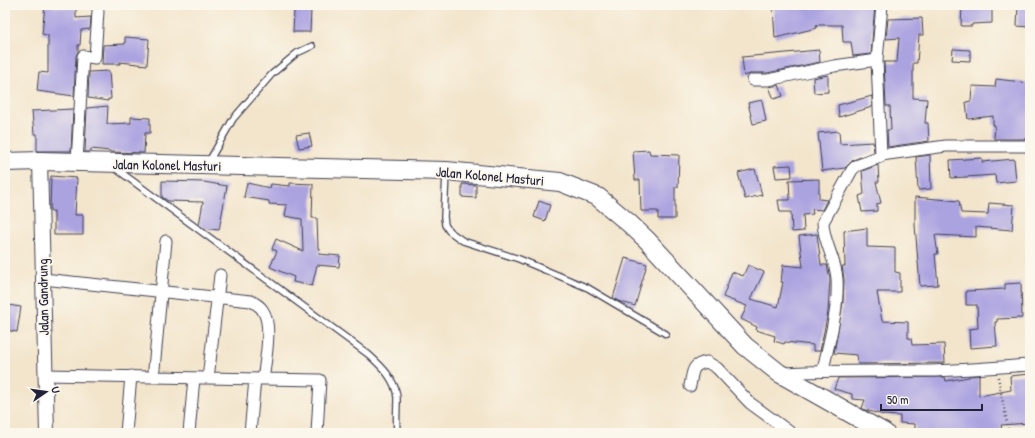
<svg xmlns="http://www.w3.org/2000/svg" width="1035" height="438" viewBox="0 0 1035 438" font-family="'Patrick Hand',sans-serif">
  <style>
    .building { fill: #aba3e0 }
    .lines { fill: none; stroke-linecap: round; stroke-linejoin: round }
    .service-casing { stroke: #413f51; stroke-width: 8 }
    .minor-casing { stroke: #413f51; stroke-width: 13 }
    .tertiary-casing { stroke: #413f51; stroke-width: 16 }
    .primary-casing { stroke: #413f51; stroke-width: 20 }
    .path { stroke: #413f51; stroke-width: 2.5; stroke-dasharray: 1 3; stroke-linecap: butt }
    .service { stroke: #fff; stroke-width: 5.5 }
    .minor { stroke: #fff; stroke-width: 11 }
    .tertiary { stroke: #fff; stroke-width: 14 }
    .primary { stroke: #fff; stroke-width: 18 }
    .labels { text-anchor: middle; stroke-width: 4; stroke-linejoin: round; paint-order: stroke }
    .street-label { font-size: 14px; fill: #22223b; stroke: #fbf7ec }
  </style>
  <rect width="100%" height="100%" fill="#fbf7ec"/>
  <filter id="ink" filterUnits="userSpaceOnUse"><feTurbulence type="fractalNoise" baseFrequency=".025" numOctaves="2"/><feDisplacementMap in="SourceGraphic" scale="8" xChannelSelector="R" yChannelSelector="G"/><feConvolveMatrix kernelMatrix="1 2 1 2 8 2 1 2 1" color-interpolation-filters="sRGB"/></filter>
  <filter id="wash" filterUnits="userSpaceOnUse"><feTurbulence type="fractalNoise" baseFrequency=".012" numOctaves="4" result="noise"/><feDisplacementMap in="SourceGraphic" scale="16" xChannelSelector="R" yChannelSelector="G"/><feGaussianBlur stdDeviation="0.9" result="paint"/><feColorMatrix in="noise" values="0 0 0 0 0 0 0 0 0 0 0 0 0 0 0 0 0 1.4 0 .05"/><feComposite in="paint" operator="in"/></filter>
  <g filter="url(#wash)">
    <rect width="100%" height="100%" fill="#f3e5cc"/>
    <g id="blocks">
      <path class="building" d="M45 5 76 9V18L91 17 90 29 81 30 80 45H78V51L76 56 74 96 37 91 39 72 48 73V35L42 34Z
        M816 5H875L871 54 853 56 851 42H843L842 25H816L817 28 775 38 773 7 800 6 801 8Z
        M1018 5H1030V27L1017 26Z
        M962 6H973V8L992 7V23L972 24V26H961Z
        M294 10H311L310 32H293Z
        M922 18 923 35H919L917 63H913V98L927 99 925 123H928L929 141 888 147 887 130H891L890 106H886L884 62H897L899 38 886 39 888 19Z
        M125 37 149 39 147 65 120 62V64H102L103 45 125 44Z
        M953 49 970 50V61L952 60Z
        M819 50 820 62 767 73H753L744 76 742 57Z
        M109 71 111 99H108V101L88 98 89 72Z
        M828 75V92L814 93 813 78Z
        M996 79 1030 83V139H994L995 125H993V116L968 119 966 102 971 101 972 86 995 87Z
        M779 85 783 96 774 99 769 87Z
        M872 96V107L839 117 838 105Z
        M762 100 766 121 753 124 748 103Z
        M108 106 107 124 131 123V117L150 118V133H145L144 153 110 152V151L91 149V152H85L87 108Z
        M73 109 71 151H37V134H34L32 111Z
        M839 131 840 144 873 142 874 152 853 160 845 168 822 171 818 133Z
        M309 133 312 146 299 148 296 135Z
        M649 150 650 154 679 155 678 187H675V219H658V211H641L640 180H635L633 151Z
        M930 155 931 189 918 190 916 157Z
        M982 158V162L1014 159 1016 181 996 183 995 175 951 178 950 160Z
        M791 165 792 177 776 178 774 166Z
        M878 165 879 182H876L881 203 877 204V211L862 212 859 196 864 194 862 171Z
        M755 169 762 195 745 199 738 173Z
        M51 176 77 178 75 215H83V235H54V211H50Z
        M819 179V199L827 200 822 210 812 209 813 214 803 215 804 231 792 232 791 212H780L778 200H790L789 180Z
        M162 181 204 182 227 186 219 230 203 228 199 225 203 202 168 201 162 197Z
        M247 183 270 188 271 184 290 186V183L313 184 312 218H317L318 248H320L319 254 340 256 339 267 317 265 312 286 293 282 294 277 270 267 277 251 272 249 276 239 303 251 302 219 285 216 287 205 269 204V201L244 197Z
        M462 184 476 185V198L462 197Z
        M915 197 959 201 961 213 988 214 989 203 1014 205 1012 230 976 227V237L935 235 938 254H935L938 285 920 286 915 225Z
        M539 201 550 205 545 221 534 217Z
        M867 228V247L895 248V272L900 273V292H877L882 321 908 322V338H911L912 345 944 344 945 363 858 364 857 355 834 353 843 302 844 279 842 266H845L844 231Z
        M817 234 821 265H827L830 279 828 312 820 351H813V345L785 342 784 344 774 341 775 336 756 330 757 327 741 319 747 306 723 297 732 272 743 276 748 265 764 272 751 299 778 307 783 282H781L783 265 803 267 799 236Z
        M625 258 647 264 635 306 618 301 613 298Z
        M1021 283 1022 318 997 319V322H995L997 346 970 348 969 329 978 328 977 305H966V291L1005 289V284Z
        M8 305 21 307 17 332 5 330Z
        M1030 374V423L1001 425 1002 430 988 433H915V424L900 423V416L884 415 865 410 862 408 865 400 852 399V394L834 389 838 378 945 377 946 381 969 377V376L979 375V396L1011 390 1010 376Z"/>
    </g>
  </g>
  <g filter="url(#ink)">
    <use href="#blocks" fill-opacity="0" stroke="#413f51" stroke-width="1"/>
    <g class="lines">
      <defs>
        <path id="service" d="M208 163 233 119 272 74 297 53 312 46
          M115 168 368 354C381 366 396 379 397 398 397 410 396 421 397 433
          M446 173 444 217 445 225 449 231 463 241 519 259 588 288 666 334"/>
        <path id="minor" d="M753 80H768L834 66 877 60
          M881 155 946 146H1030
          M77 162 83 56 95 58 98 11
          M43 279 251 301C256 304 261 306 263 311 272 324 266 357 264 373
          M154 369 166 241
          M209 370 220 275
          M823 370C829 341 839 309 837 279 836 259 823 242 823 222L852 170 856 166 880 157 881 155 877 60 882 5
          M781 373C830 370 880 371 930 371 963 370 997 367 1030 365
          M45 375 320 380 317 433
          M690 386C693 371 691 365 707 362L717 368 750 403 791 433
          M126 433 131 376
          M189 433 194 378
          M250 433 255 379"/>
        <path id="tertiary" d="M40 161 47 433"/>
        <path id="primary" d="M5 162 40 161 446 171 560 182 598 197 630 224 647 240 745 346 779 373 885 433"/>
      </defs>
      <use href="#service" class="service-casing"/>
      <use href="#minor" class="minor-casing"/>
      <use href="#tertiary" class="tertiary-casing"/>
      <use href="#primary" class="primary-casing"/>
      <path class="path" d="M998 377 1009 433"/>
      <use href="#service" class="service"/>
      <use href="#minor" class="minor"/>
      <use href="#tertiary" class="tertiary"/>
      <use href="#primary" class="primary"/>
    </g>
  </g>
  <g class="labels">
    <g class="street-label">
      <text transform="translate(167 165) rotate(1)" y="5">Jalan Kolonel Masturi</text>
      <text transform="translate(490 176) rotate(5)" y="5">Jalan Kolonel Masturi</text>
      <text transform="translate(43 297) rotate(-91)" y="5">Jalan Gandrung</text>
    </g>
  </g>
  <rect width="1035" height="438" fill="none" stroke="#fbf7ec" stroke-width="20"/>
  <g transform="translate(46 392) rotate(77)" stroke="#fbf7ec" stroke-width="3" paint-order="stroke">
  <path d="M0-3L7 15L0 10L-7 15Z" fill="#22223b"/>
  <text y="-6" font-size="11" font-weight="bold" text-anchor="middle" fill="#22223b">U</text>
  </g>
  <path d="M881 404v6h101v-6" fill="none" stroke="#22223b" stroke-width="2"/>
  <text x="887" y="404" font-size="12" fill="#22223b" stroke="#fbf7ec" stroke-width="3" paint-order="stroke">50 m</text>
</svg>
